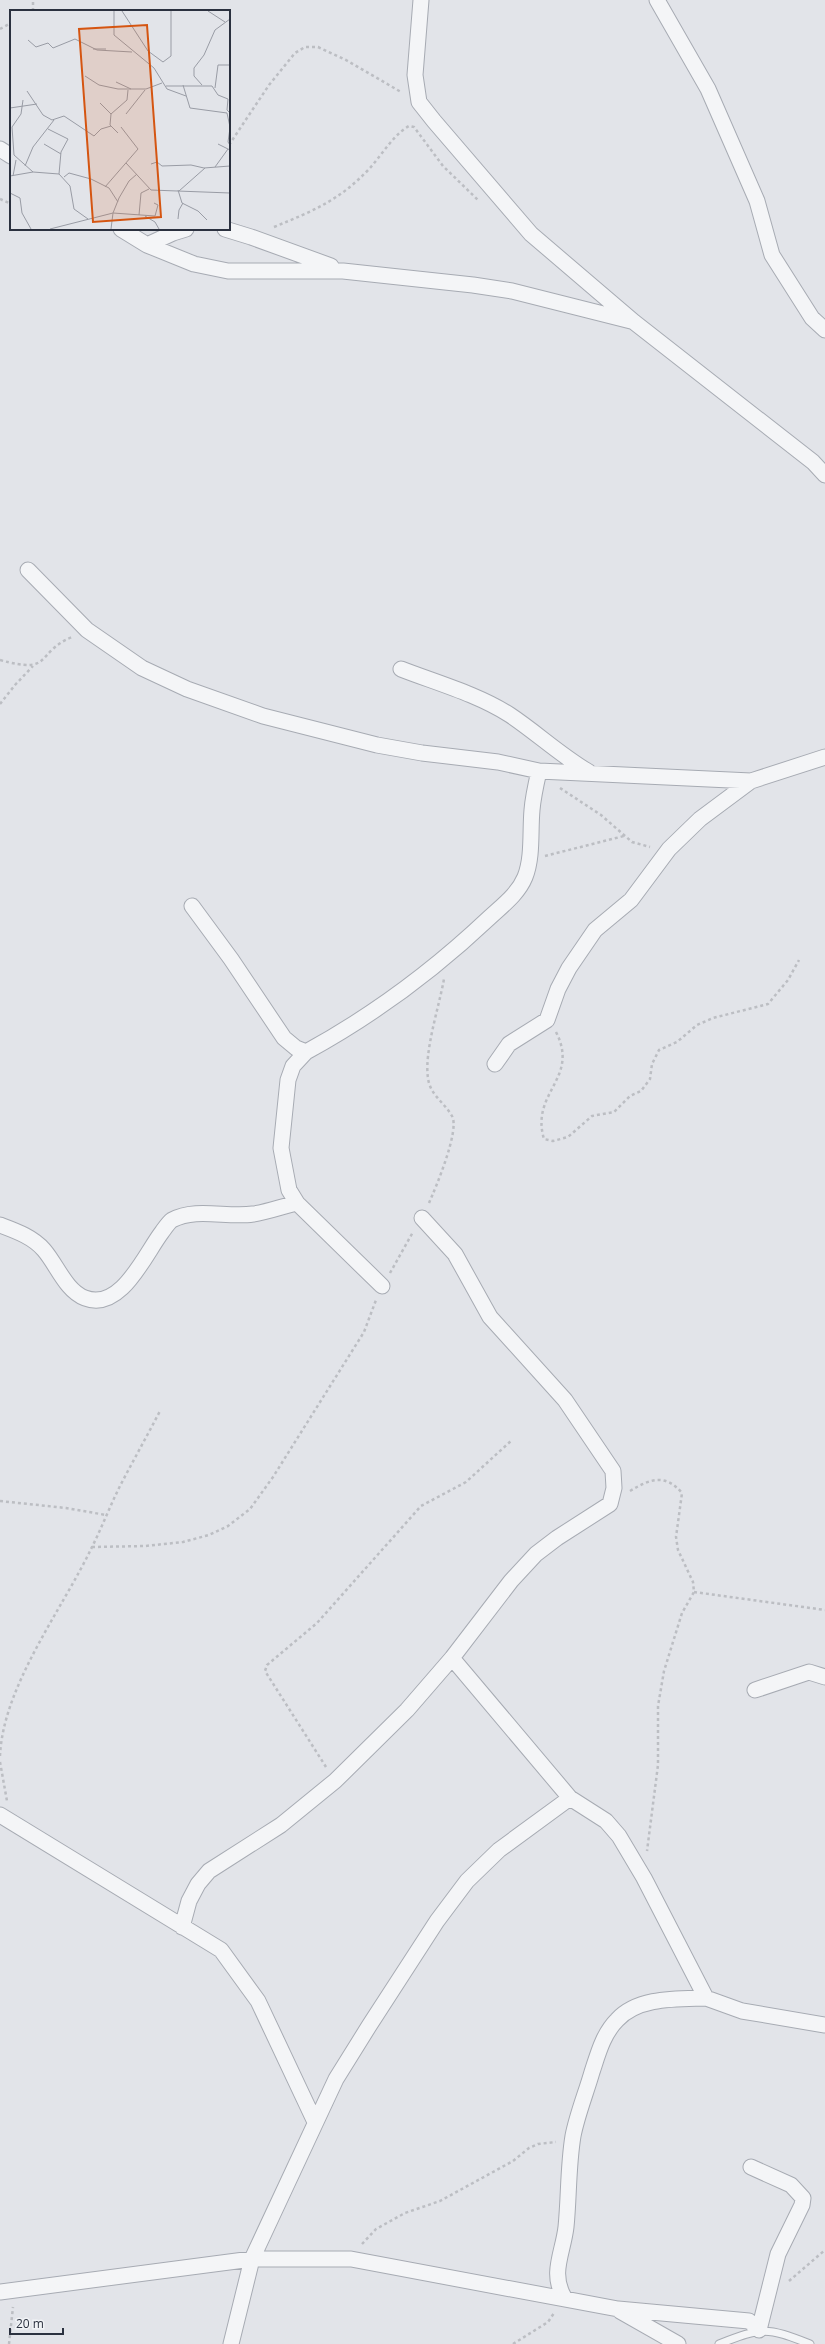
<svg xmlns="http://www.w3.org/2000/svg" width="825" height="2344" viewBox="0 0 825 2344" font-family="'Open Sans',sans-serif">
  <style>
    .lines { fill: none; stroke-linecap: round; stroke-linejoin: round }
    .lane-casing { stroke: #a7abb3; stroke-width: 9 }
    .street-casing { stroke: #a7abb3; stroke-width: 17 }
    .path { stroke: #bcbec3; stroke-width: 2.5; stroke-dasharray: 3 3; stroke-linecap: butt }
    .lane { stroke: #f4f5f7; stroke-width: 7 }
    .street { stroke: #f4f5f7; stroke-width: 15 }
    .inset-road { fill: none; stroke: #999ca5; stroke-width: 1 }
    .view { fill: #d55511; fill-opacity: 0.15; stroke: #d55511; stroke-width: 2 }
    .inset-edge { fill: none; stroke: #2b313f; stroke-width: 2 }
  </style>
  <rect width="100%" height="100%" fill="#e2e4e9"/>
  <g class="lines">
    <defs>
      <path id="lane" d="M719 2344C763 2327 766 2327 810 2344"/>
      <path id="street" d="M421 0 415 75 419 102 434 121 531 234 634 322 813 462 825 475
        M657 0 708 89 757 201 772 255 812 318 825 330
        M0 149 11 156
        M121 229 147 245 194 264 228 271H343L473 285 512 291 631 321
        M225 229 251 237 331 266
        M147 245 173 233 186 229
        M28 570 87 630 142 668 187 689 263 716 377 745 422 753 498 762 539 771 751 781 825 757
        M401 669C437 683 477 694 510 715 537 733 560 755 589 772
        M192 906 231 959 284 1038 296 1048 306 1052C372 1016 434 970 489 918 503 905 518 894 525 877 533 857 530 831 532 810 533 797 536 784 539 771
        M306 1052 293 1066 288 1080 281 1148 289 1190 297 1203 382 1286
        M495 1064 509 1044 547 1020 558 989 569 968 595 930 631 900 669 849 700 819 751 781
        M0 1225C16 1231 33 1237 44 1250 57 1265 66 1291 85 1298 121 1312 145 1254 162 1232 165 1228 168 1223 172 1220 196 1207 227 1218 253 1214 268 1212 283 1206 297 1203
        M452 1658 570 1798 606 1821 619 1836 644 1878 706 1998 742 2011 825 2025
        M755 1690 809 1672 825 1677
        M0 1815 221 1950 258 2001 315 2122
        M182 1927 189 1901 198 1884 209 1871 281 1825 335 1781 407 1710 452 1658 511 1581 536 1554 557 1538 610 1504 614 1488 613 1471 565 1400 490 1317 455 1254 422 1218
        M0 2292 252 2259H351L618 2309 749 2321 759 2330 778 2254 802 2205 803 2198 791 2185 751 2167
        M564 2297C550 2273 563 2253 566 2227 569 2197 568 2166 573 2136 577 2115 586 2093 592 2072 598 2054 603 2034 617 2020 638 1997 676 1999 706 1998
        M620 2311 678 2344
        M231 2344 252 2259 336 2079 369 2026 437 1921 467 1881 499 1850 570 1798"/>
    </defs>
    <use href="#lane" class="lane-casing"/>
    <use href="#street" class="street-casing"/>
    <path class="path" d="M33 11V0
      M0 29 11 23
      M229 145 269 85 295 53 305 47H318L346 60 401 92
      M0 199 11 204
      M274 227C313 211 340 200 369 169 382 155 393 135 409 126L414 127 443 166 479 201
      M0 660C54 675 34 653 72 637
      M0 704 15 685 33 666
      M560 788 601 815 632 842 650 847
      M545 856 624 836
      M556 1032C580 1079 530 1092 544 1139L553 1141 568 1137 592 1116 614 1112 630 1096 641 1091 650 1079 652 1064 659 1050 677 1042 697 1025 713 1018 768 1004 788 980 799 960
      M429 1203C436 1187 460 1130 452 1116 444 1102 430 1095 428 1078 424 1052 439 1007 444 979
      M390 1273 413 1232
      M630 1491C650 1479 665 1473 682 1493L676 1537 678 1550 693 1582 694 1592 682 1613 664 1671 658 1706V1765L647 1851
      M0 1501 66 1508 106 1515
      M92 1547 145 1546 183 1542 209 1535 228 1526 250 1509 273 1477 364 1332 376 1300
      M694 1592 825 1610
      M0 1756C3 1686 62 1610 92 1547 102 1527 110 1506 120 1486 133 1461 147 1436 160 1411
      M0 1762 7 1801
      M326 1767 265 1671 267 1665 317 1623 421 1506 466 1482 512 1440
      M362 2244 376 2229 405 2213 440 2201 513 2161 529 2148 538 2144 556 2142
      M789 2281 825 2250
      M9 2344 13 2307
      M513 2344 548 2322 554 2313"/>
    <use href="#lane" class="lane"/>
    <use href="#street" class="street"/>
  </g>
  <g transform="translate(10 10)">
    <rect width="220" height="220" fill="#e2e4e9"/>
    <path class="inset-road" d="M104 1V25L144 58 157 79 176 86M112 1 138 41 153 52 161 46V1M198 1 215 12M18 30 26 37 38 33 43 38 65 29 87 40 122 42M83 39H96M75 66 89 75 108 79H136L152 73M106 72 121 79M173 75 180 98 217 103 220 117M192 75 184 66V58L194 45 205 20 220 9M156 76H202L208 85 218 89 217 100 220 103M205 78 208 55H220M17 81 33 105 42 110 54 106 84 126 91 119 101 116M13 90 11 104 2 117 4 145 23 162M90 93 101 104 117 90 118 80M0 98 27 94M101 104 100 115 108 123M116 104 135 80M220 118 218 132 220 135M38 119 58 129 51 142 49 164M34 134 51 144M208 134 220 140M116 153 141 180 220 183M141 154 147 152 152 156 181 155 194 158 220 156M15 156 23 137 44 110M205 157 218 139M0 166 23 162 49 164 60 176 64 199 78 209M3 166 6 150M54 167 59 163 81 169 99 178 108 192M95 177 128 139 111 117M168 180 172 193 188 201 197 210M169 181 195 158M0 183 10 188 12 203 21 219M129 205 131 183 139 179M135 206 145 212 149 219M168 209 169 200 173 193M40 219 103 203 145 206 148 195 144 193M101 219 103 203 109 188 119 171 127 164"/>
    <path class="view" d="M137 15 151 207 83 212 69 19Z"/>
    <rect width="220" height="220" class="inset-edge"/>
  </g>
  <path d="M10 2328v6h53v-6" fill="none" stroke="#2b313f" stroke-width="2"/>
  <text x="16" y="2328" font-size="12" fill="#2b313f" stroke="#f1f3f6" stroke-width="3" paint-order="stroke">20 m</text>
</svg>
